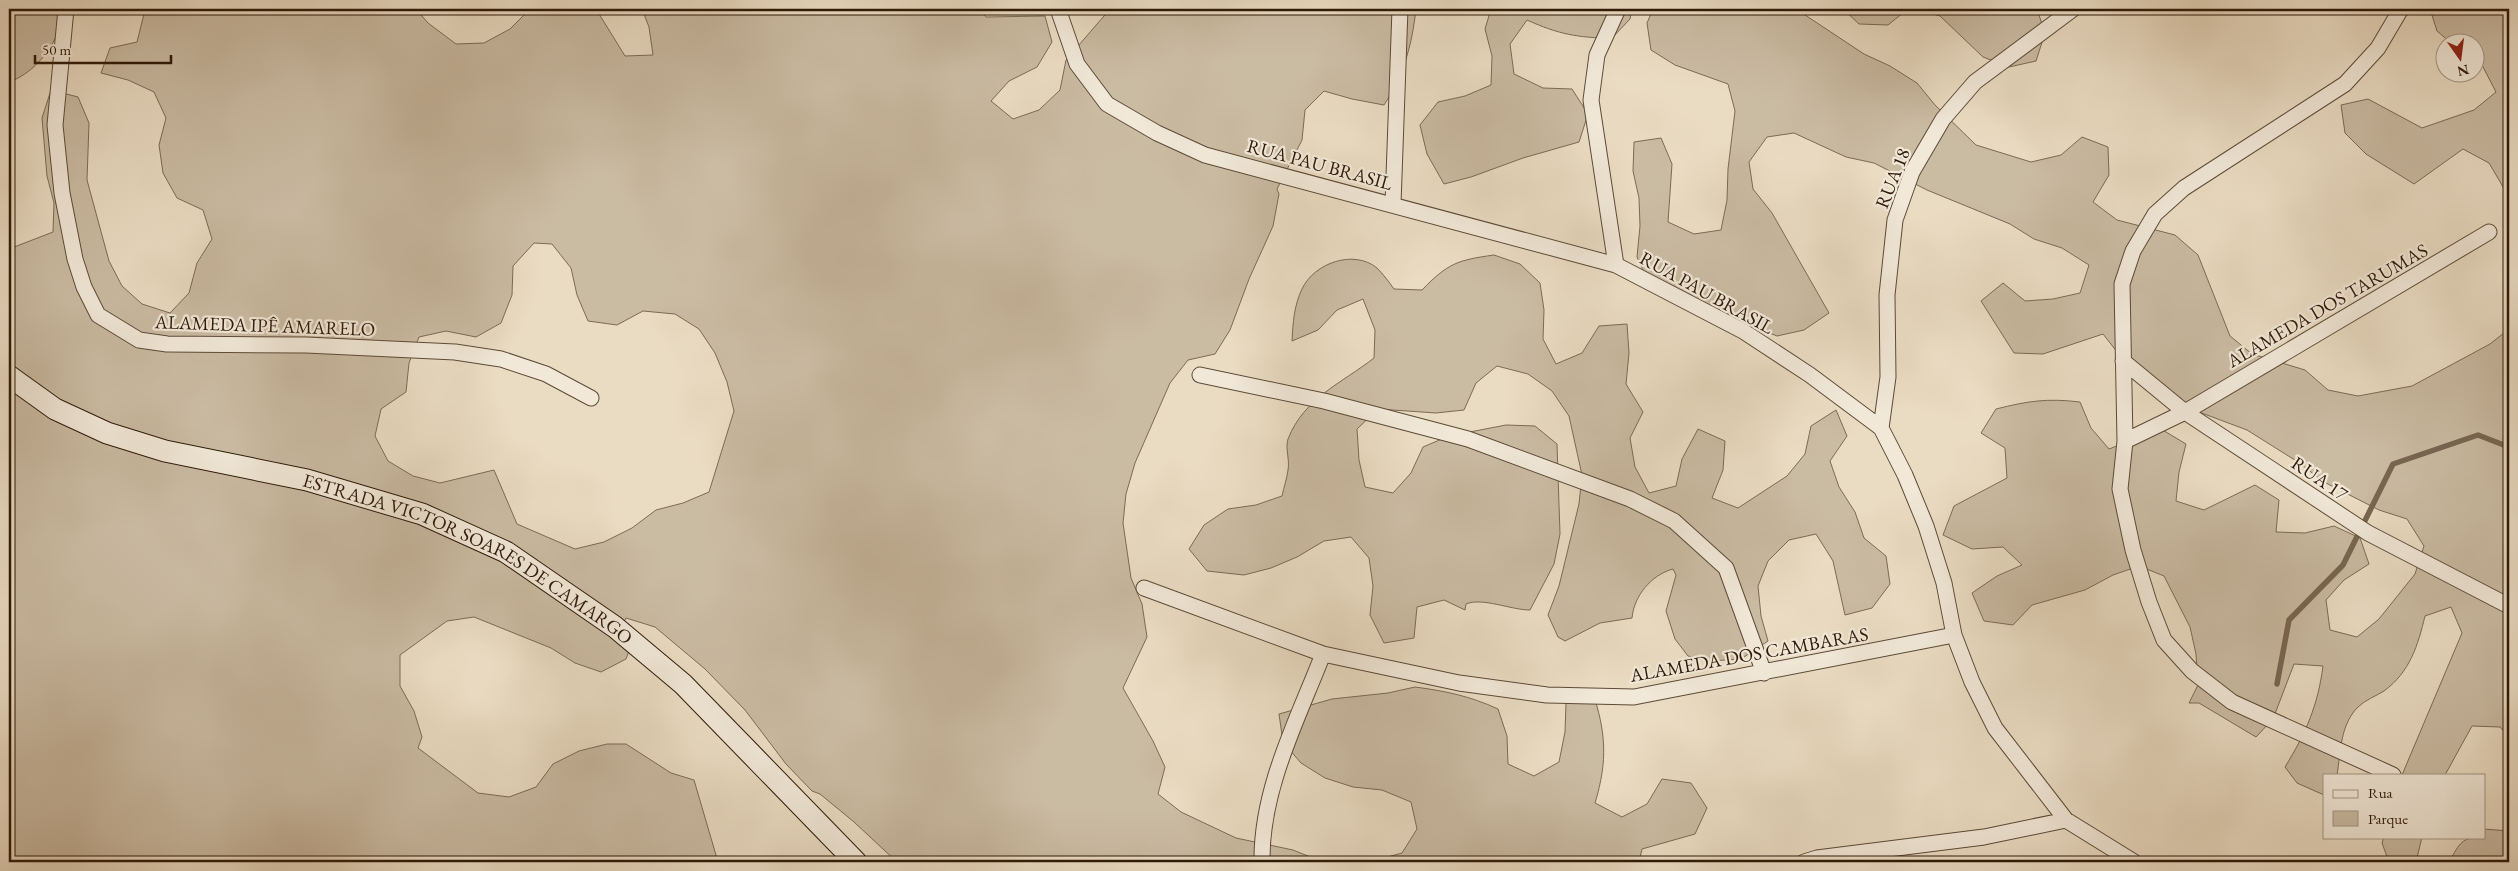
<svg xmlns="http://www.w3.org/2000/svg" width="2518" height="871" viewBox="0 0 2518 871" font-family="'EB Garamond',serif">
  <style>
    .green { fill: #cabba3; stroke: #7c6a56; fill-rule: evenodd }
    .lines { fill: none; stroke-linecap: round; stroke-linejoin: round }
    .stream { stroke: #786652; stroke-width: 5.5 }
    .street-casing { stroke: #5d4a37; stroke-width: 17 }
    .secondary-casing { stroke: #2e1908; stroke-width: 23 }
    .street { stroke: #f1e8d8; stroke-width: 15 }
    .secondary { stroke: #f1e8d8; stroke-width: 21 }
    .labels { text-anchor: middle; stroke-width: 4.5; stroke-linejoin: round; paint-order: stroke }
    .street-label { font-size: 19px; fill: #2e1908; stroke: #f1e8d8 }
  </style>
  <rect width="100%" height="100%" fill="#eadcc3"/>
  <filter id="stains"><feTurbulence type="fractalNoise" baseFrequency=".004" numOctaves="4"/><feColorMatrix values="0 0 0 0 .2 0 0 0 0 .09 0 0 0 0 .02 0 0 0 .5 -.17"/></filter>
  <radialGradient id="worn" r=".72"><stop offset=".6" stop-color="#630" stop-opacity="0"/><stop offset="1" stop-color="#630" stop-opacity=".3"/></radialGradient>
  <path class="green" d="M9 9H64C61 39 38 72 9 82Z
    M139 9H416L428 23 456 44 484 43 510 29 530 9H596L625 56 653 55 649 27 642 9H980L986 17 1045 16 1052 42 1037 67 1009 81 991 101 1013 119 1039 110 1060 90 1066 60 1110 9H1416C1412 45 1404 74 1384 105L1352 99 1324 91 1305 110 1302 140 1277 189 1279 194 1273 226 1249 279 1230 330 1215 354 1188 360 1170 383 1135 463 1126 494 1123 523 1131 578 1142 604 1147 637 1123 688 1153 741 1165 767 1158 794 1181 812 1236 838 1293 850 1318 860 1339 862H897L854 822 820 794 812 791 786 764 745 710 705 669 655 627 626 618 624 622 635 635 626 659 601 672 575 663 551 648 474 617 447 621 400 655V686L414 711 422 737 418 748 478 793 509 797 536 787 553 764 579 751 607 744H626L671 773 694 780 718 862H9V249L53 232 54 203 47 176 42 118 51 90 78 97 89 123 87 180 109 261 122 286 142 304 170 313 189 293 197 263 212 239 203 210 177 198 163 173 159 145 166 118 154 92 128 80 101 73 110 48 137 42 144 14ZM534 243 552 244 571 268 577 295 588 321 617 325 643 311 675 314 699 329 715 353 727 382 734 411 709 492 683 503 656 510 632 528 604 542 575 549 517 524 494 470 440 483 413 476 388 461 375 436 381 409 406 392 409 363 419 337 446 331 476 337 501 323 512 295 513 266Z
    M1491 9H1632L1630 19 1612 38C1578 38 1558 34 1527 20L1510 44 1514 74 1543 88 1572 89 1588 114 1579 142 1523 158 1471 177 1444 184 1427 154 1420 125 1438 102 1465 96 1491 85 1492 56 1485 29Z
    M1653 9H1796L1864 54 1890 66 1917 83 1935 105 1976 145 2031 162 2061 155 2082 137 2108 147 2109 175 2093 202 2117 220 2175 235 2198 255 2230 336 2252 354 2305 370 2328 390 2358 396 2412 386 2490 344 2509 329V737L2500 727 2472 726 2445 775H2402L2462 633 2451 607 2425 616C2418 645 2410 672 2384 691 2376 696 2365 700 2358 707 2340 725 2341 751 2337 775H2324V795L2297 783 2285 767C2306 733 2318 705 2323 666L2294 664 2273 719 2256 737 2199 703H2189L2198 685 2196 654 2190 627 2164 576 2139 566 2113 575 2085 590 2032 605 2013 625 1984 621 1972 593 1997 576 2022 565 2003 547 1972 549 1943 535 1954 506 2007 478 2005 448 1981 433 1996 409C2028 401 2047 398 2080 402L2091 428 2109 449 2161 429 2186 444 2179 472 2176 501 2204 510 2255 485 2279 500 2276 532 2305 533 2334 526 2360 538 2369 564 2344 580 2326 600 2330 630 2357 637 2379 619 2415 574 2424 546 2407 519 2379 510 2324 482 2298 462 2247 430 2167 400 2143 385 2103 334 2043 354 2014 353 1981 301 2003 283 2025 301 2053 299 2080 293 2089 265 2062 248 2034 239 2010 224 1927 190 1874 163 1846 157 1794 133 1767 137 1749 162 1753 189 1772 213 1829 313 1804 330 1777 336 1649 283 1637 257 1640 226 1639 198 1633 171 1634 142 1661 138 1672 164 1668 222 1694 234 1721 230 1727 200 1728 169 1735 111 1728 84 1675 65 1651 50 1647 23Z
    M1843 9H1842H1908L1888 25 1859 24Z
    M1915 9H2037L2045 33 2036 61 2009 67 1983 57 1940 16Z
    M2430 9H2509V197L2489 163 2463 149 2414 184 2366 154 2345 133 2341 105 2368 99 2422 128 2474 110 2496 92 2482 65 2476 61V42H2450L2437 31Z
    M1494 255 1520 264 1540 283 1544 310 1543 339 1556 364 1582 353 1599 326 1627 324 1629 353 1626 384 1643 412 1630 438 1635 467 1649 493 1676 486 1682 459 1698 429 1725 441 1723 470 1712 498 1738 508 1787 476 1805 454 1811 426 1836 410 1847 436 1830 461 1839 487 1855 512 1864 538 1886 556 1890 584 1872 608 1845 615 1833 561 1816 534 1789 540 1768 561 1758 586 1761 616 1768 641 1741 659 1709 661 1688 656 1675 639 1666 611 1676 575 1673 569C1651 575 1634 596 1632 618L1600 623 1565 641 1558 637 1548 615 1559 586 1579 504 1582 475 1569 416 1552 391 1528 374 1497 366 1476 383 1464 410 1436 413 1378 409 1357 429 1359 460 1365 487 1393 493 1411 473 1423 447 1449 436 1506 425 1535 426 1557 444 1560 534 1554 564 1530 610C1511 610 1482 597 1466 604L1465 610 1444 600 1417 607 1414 638 1384 643 1370 615 1373 586 1369 558 1351 537 1324 541 1297 557 1271 568 1244 575 1207 571 1189 549 1204 525 1228 509 1256 505 1282 496C1284 487 1287 478 1288 470 1290 460 1285 448 1288 439 1304 398 1342 383 1374 358L1375 330 1363 299 1337 310 1318 330 1292 341C1293 322 1294 306 1302 289 1314 263 1354 249 1377 268 1383 274 1389 282 1394 289L1422 290C1448 263 1458 260 1494 255Z
    M1415 687C1445 691 1470 696 1498 709L1507 736 1508 764 1534 776 1559 762 1565 732 1566 703 1592 690C1606 732 1608 760 1595 803L1622 817 1647 804 1662 779 1691 783 1707 808 1695 834 1642 849 1639 862H1369L1402 853 1417 829 1411 802 1382 790 1353 787 1325 778 1301 763 1283 742 1279 714 1332 699 1388 693Z
    M2484 829 2509 831V862H2449C2460 843 2461 837 2484 837Z
    M2384 837H2422L2417 858 2407 862H2389L2382 843Z"/>
  <g class="lines">
    <path class="stream" d="M2277 684 2289 620 2343 565 2393 464 2478 435 2509 447"/>
    <defs>
      <path id="street" d="M66 9 55 125 62 193 75 259 84 287 98 315 139 340 167 344 306 345 455 352 501 359 546 374 591 398
        M1058 9 1077 64 1107 104 1157 133 1205 155 1616 265 1743 331 1810 375 1881 428 1905 475 1926 526 1944 583 1954 635 1972 682 1995 728 2066 820 2134 862
        M1393 204 1400 9
        M1616 265 1591 100 1597 55 1618 9
        M2123 361 2185 412 2368 533 2509 606
        M1200 375 1324 401 1468 439 1630 499 1674 521 1726 568 1764 673
        M1881 428 1888 377 1887 295 1895 220 1912 172 1943 119 1975 82 2073 9
        M2125 441 2185 412 2489 232
        M1144 588 1323 654 1459 683 1547 695 1634 697 1954 635
        M2393 775 2232 702 2192 671 2164 640 2149 602 2133 550 2120 489 2125 441 2122 284 2133 251 2155 214 2184 188 2345 84 2378 48 2401 9
        M1262 862C1261 789 1297 721 1323 654
        M1804 862 1817 858 1984 837 2066 820"/>
      <g id="secondary">
        <path id="s1" d="M9 376 55 409 107 433 165 451 307 480 422 514 506 552 615 627 683 684 856 862"/>
      </g>
    </defs>
    <use href="#street" class="street-casing"/>
    <use href="#secondary" class="secondary-casing"/>
    <use href="#street" class="street"/>
    <use href="#secondary" class="secondary"/>
  </g>
  <g class="labels">
    <g class="street-label">
      <text transform="translate(1320 164) rotate(15)" y="7">RUA PAU BRASIL</text>
      <text transform="translate(1892 178) rotate(-68)" y="7">RUA 18</text>
      <text transform="translate(1707 292) rotate(29)" y="7">RUA PAU BRASIL</text>
      <text transform="translate(2327 305) rotate(-30)" y="7">ALAMEDA DOS TARUMAS</text>
      <text transform="translate(265 325) rotate(2)" y="7">ALAMEDA IPÊ AMARELO</text>
      <text transform="translate(2320 478) rotate(34)" y="7">RUA 17</text>
      <text dy="7" stroke="none"><textPath href="#s1" startOffset="500">ESTRADA VICTOR SOARES DE CAMARGO</textPath></text>
      <text transform="translate(1749 654) rotate(-10)" y="7">ALAMEDA DOS CAMBARAS</text>
    </g>
  </g>
  <rect width="2518" height="871" fill="none" stroke="#eadcc3" stroke-width="30"/>
  <rect x="10" y="10" width="2498" height="851" fill="none" stroke="#2e1908" stroke-width="2.5"/>
  <rect x="15" y="15" width="2488" height="841" fill="none" stroke="#2e1908"/>
  <rect x="2323" y="774" width="162" height="65" fill="#f1e8d8" stroke="#a39585"/>
  <rect x="2333" y="790" width="25" height="8" fill="#f1e8d8" stroke="#a39585"/>
  <text x="2368" y="798" font-size="15" fill="#2e1908">Rua</text>
  <rect x="2333" y="811" width="25" height="15" fill="#cabba3" stroke="#a39585"/>
  <text x="2368" y="824" font-size="15" fill="#2e1908">Parque</text>
  <g transform="translate(2460 58) rotate(166)"><circle r="24" fill="#f1e8d8" stroke="#a39585"/>
  <path d="M0-4L9 19L0 12L-9 19Z" fill="#8f2418"/>
  <text y="-8" font-size="14" font-weight="bold" text-anchor="middle" fill="#2e1908">N</text>
  </g>
  <path d="M35 55v8h136v-8" fill="none" stroke="#2e1908" stroke-width="2.5"/>
  <text x="42" y="55" font-size="15" fill="#2e1908" stroke="#f1e8d8" stroke-width="4" paint-order="stroke">50 m</text>
  <rect width="100%" height="100%" filter="url(#stains)"/>
  <rect width="100%" height="100%" fill="url(#worn)"/>
</svg>
